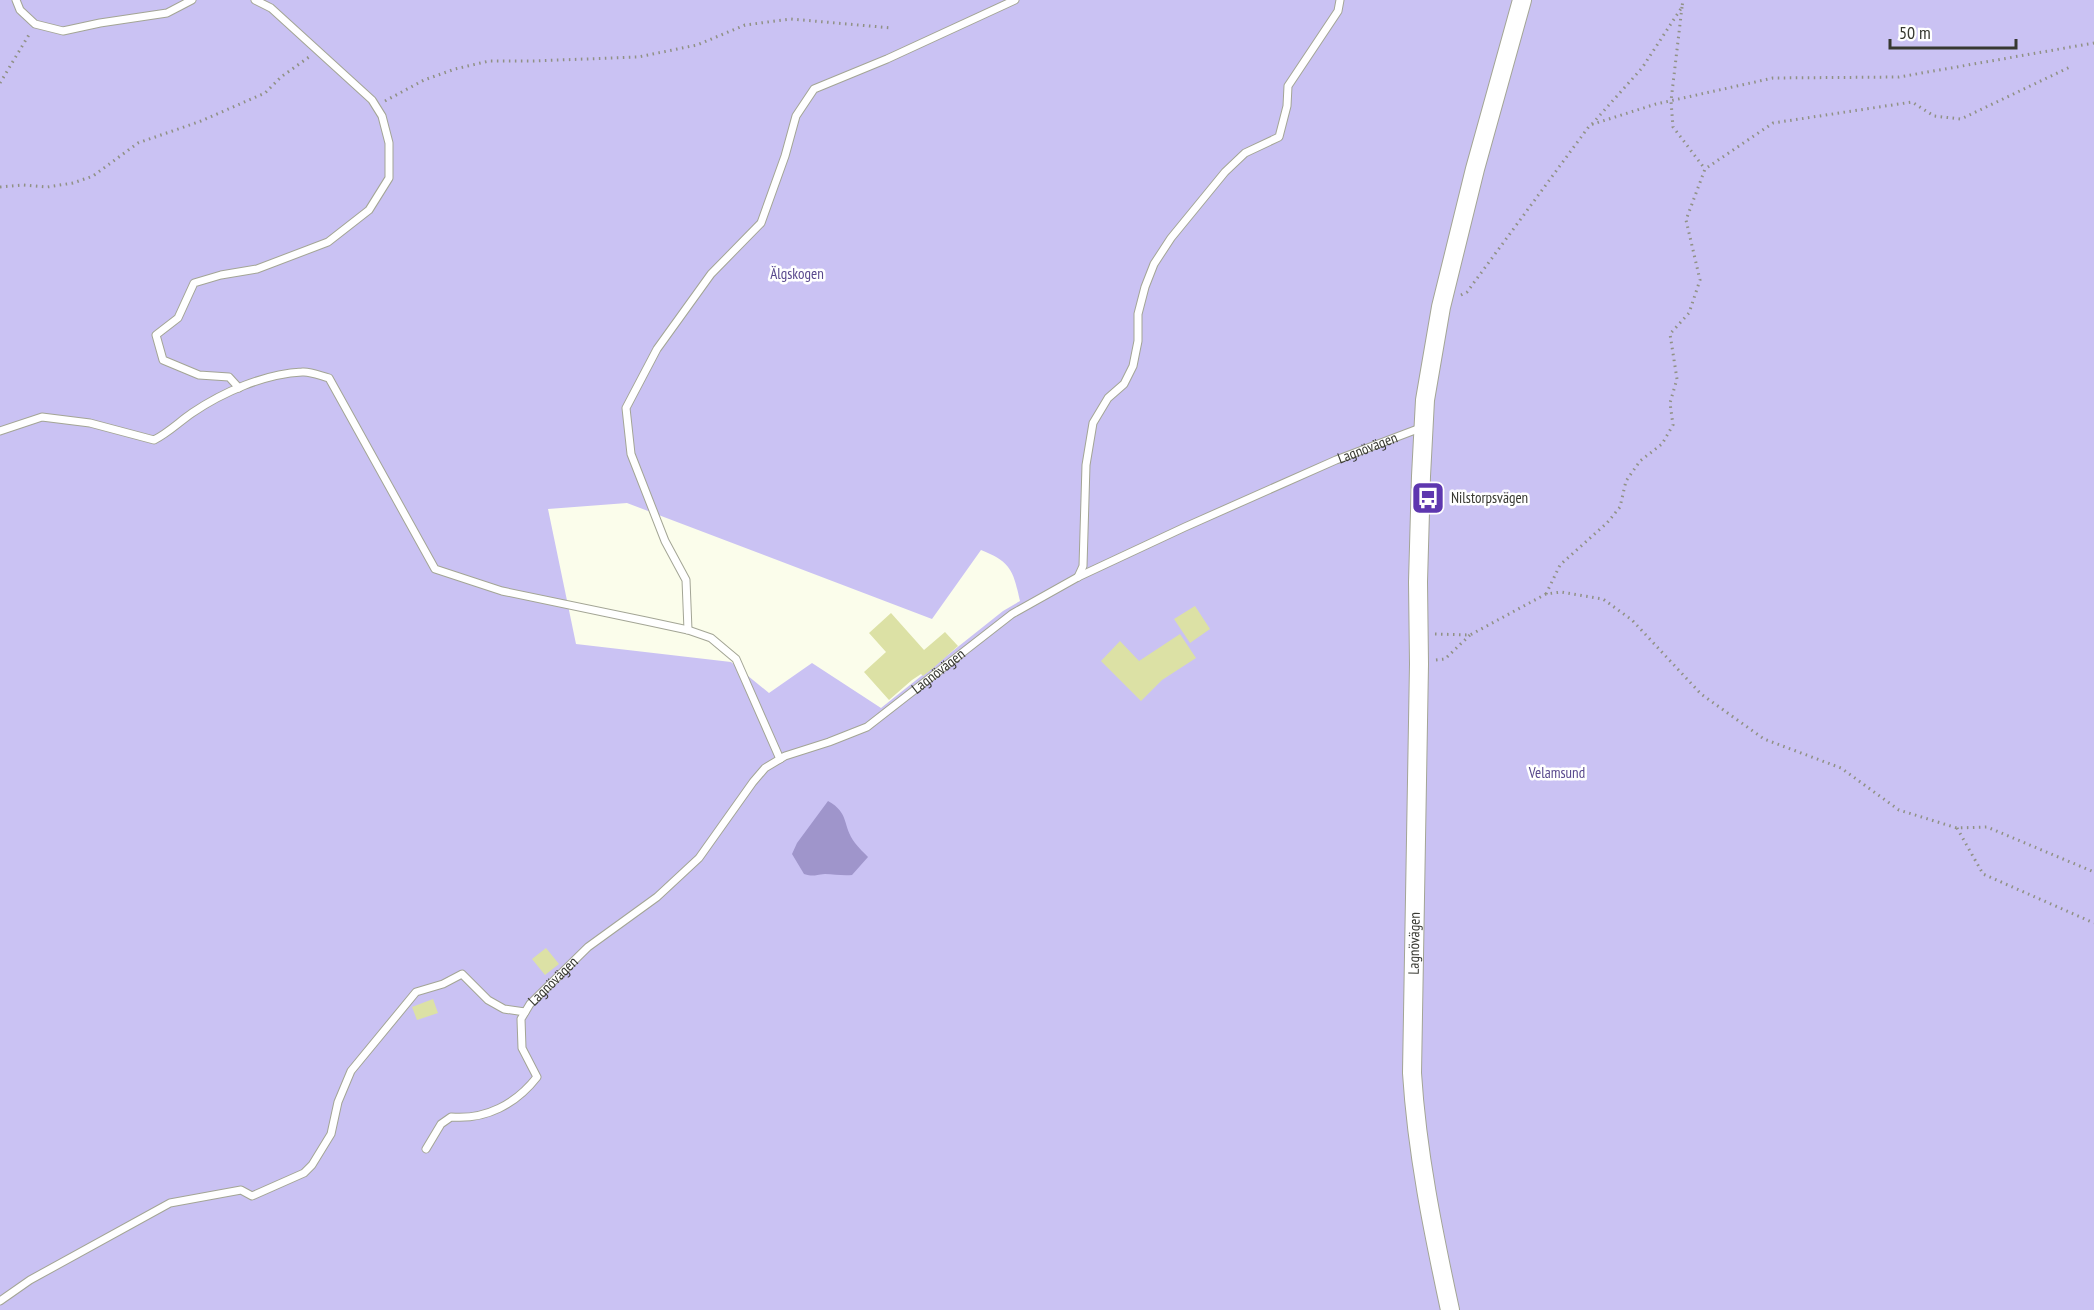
<svg xmlns="http://www.w3.org/2000/svg" width="2094" height="1310" viewBox="0 0 2094 1310" font-family="'PT Sans Narrow',sans-serif">
  <style>
    .green { fill: #cac2f3; fill-rule: evenodd }
    .water { fill: #9f95cb }
    .building { fill: #dce1a5 }
    .lines { fill: none; stroke-linecap: round; stroke-linejoin: round }
    .lane-casing { stroke: #a3a595; stroke-width: 9 }
    .secondary-casing { stroke: #a3a595; stroke-width: 20 }
    .path { stroke: #909185; stroke-width: 3; stroke-dasharray: 1.5 4.5; stroke-linecap: butt }
    .lane { stroke: #fff; stroke-width: 7 }
    .secondary { stroke: #fff; stroke-width: 18 }
    .labels { text-anchor: middle; stroke-width: 5; stroke-linejoin: round; paint-order: stroke }
    .park-label { font-size: 15px; fill: #59498d; stroke: #fff }
    .street-label { font-size: 15px; fill: #373831; stroke: #fff }
    .poi-label { font-size: 15px; fill: #373831; stroke: #fff; text-anchor: start }
  </style>
  <rect width="100%" height="100%" fill="#fbfdeb"/>
  <path class="green" d="M0 0H2094V1310H0ZM627 503 932 619 981 550C1011 562 1013 570 1020 601L1003 611 881 708 812 663 769 693 731 662 576 644 548 509Z"/>
  <path class="water" d="M828 801C850 813 842 826 855 843 859 848 864 853 868 857L852 875C842 876 834 874 825 874 814 875 814 877 804 874L792 854 797 843Z"/>
  <path class="building" d="M1195 606 1210 629 1190 643 1174 619Z
    M891 613 924 650 945 632 958 646 932 669 923 676 921 674 912 680 889 700 864 672 886 652 869 633Z
    M1180 634 1196 658 1162 680 1141 701 1101 661 1120 641 1139 661Z
    M546 948 559 964 545 975 532 959Z
    M433 999 438 1013 417 1020 412 1007Z"/>
  <g class="lines">
    <defs>
      <g id="lane">
        <path d="M16 0 20 10 35 24 63 31 100 23 167 13 192 0"/>
        <path d="M239 388 229 377 199 375 163 360 156 335 178 318 194 283 221 275 257 269 328 242 369 210 389 178V143L382 116 372 100 271 8 255 0"/>
        <path d="M0 431 42 417 90 423 154 440C168 433 179 422 192 413 223 392 264 374 302 372 310 371 321 376 329 378L435 569 502 591 646 621 688 630 711 638 736 659 780 759"/>
        <path d="M1078 577 1083 566 1086 465 1093 423 1108 398 1124 384 1133 366 1138 341V314L1145 287 1154 264 1171 238 1225 172 1245 153 1279 137 1287 106 1288 86 1338 11 1340 0"/>
        <path d="M688 630 686 580 665 541 631 454 626 408 657 349 711 274 761 223 785 156 796 116 814 89 887 59 1015 0"/>
        <path id="s1" d="M426 1149 441 1124 451 1117C486 1120 516 1104 537 1077L522 1048 521 1019 530 1004 588 947 657 897 699 858 753 782 765 768 785 756 829 742 867 727 1012 614 1078 577 1185 527 1336 460 1423 427"/>
        <path d="M0 1301 30 1280 170 1203 241 1190 252 1196 304 1173 312 1165 331 1134 338 1102 351 1071 416 992 443 984 462 974 488 1000 504 1009 525 1012"/>
      </g>
      <g id="secondary">
        <path id="s2" d="M1450 1310C1433 1231 1417 1153 1412 1073L1419 664 1418 582 1421 476 1425 400 1441 307 1475 169 1522 0"/>
      </g>
    </defs>
    <use href="#lane" class="lane-casing"/>
    <use href="#secondary" class="secondary-casing"/>
    <path class="path" d="M1682 7 1671 101 1673 127 1705 169
      M0 83 30 33
      M385 101 424 80 455 69 489 61H533L638 57 697 45 745 25 791 19 892 28
      M1592 124 1642 68 1682 7 1683 0
      M0 187 23 185 47 187 73 183 93 176 138 143 201 121 265 93 281 77 309 57
      M1461 295 1467 292 1590 125 1656 104 1773 78 1899 77 2094 43
      M1546 594 1560 565 1607 523 1620 507 1626 481 1640 461 1662 444 1673 425 1670 403 1677 379 1670 334 1689 313 1700 280 1686 220 1705 169 1773 123 1912 102 1934 116 1961 119 2070 67
      M1435 634 1470 635 1546 594 1561 592 1603 599 1632 620 1701 694 1764 739 1841 768 1899 810 1957 828 1987 827 2094 872
      M1436 660 1445 659 1470 635
      M1957 828 1983 874 2094 923"/>
    <use href="#lane" class="lane"/>
    <use href="#secondary" class="secondary"/>
  </g>
  <defs>
    <symbol id="bus-square" viewBox="-11 -11 22 22"><rect x="-9" y="-9" width="18" height="18" rx="4" fill="#5e37af" stroke="#fff"/><path d="M-5-6H5V4H4V6H2V4H-2V6H-4V4H-5ZM-3.5-4V0h7V-4ZM-3.5 1.2v1.5H-2V1.2ZM2 1.2v1.5H3.5V1.2Z" fill="#fff"/></symbol>
  </defs>
  <g fill-rule="evenodd">
    <use href="#bus-square" x="1409" y="479" width="38" height="38"/>
  </g>
  <g class="labels">
    <g class="park-label">
      <text x="797" y="279">Älgskogen</text>
      <text x="1557" y="778">Velamsund</text>
    </g>
    <g class="street-label">
      <text dy="5" stroke="none"><textPath href="#s1" startOffset="1242">Lagnövägen</textPath></text>
      <text dy="5" stroke="none"><textPath href="#s1" startOffset="756">Lagnövägen</textPath></text>
      <text dy="5" stroke="none"><textPath href="#s2" startOffset="370">Lagnövägen</textPath></text>
      <text dy="5" stroke="none"><textPath href="#s1" startOffset="252">Lagnövägen</textPath></text>
    </g>
    <g class="poi-label">
      <text x="1451" y="503">Nilstorpsvägen</text>
    </g>
  </g>
  <path d="M1890 39v9h126v-9" fill="none" stroke="#373831" stroke-width="3"/>
  <text x="1899" y="39" font-size="18" fill="#373831" stroke="#ffffff" stroke-width="4.5" paint-order="stroke">50 m</text>
</svg>
